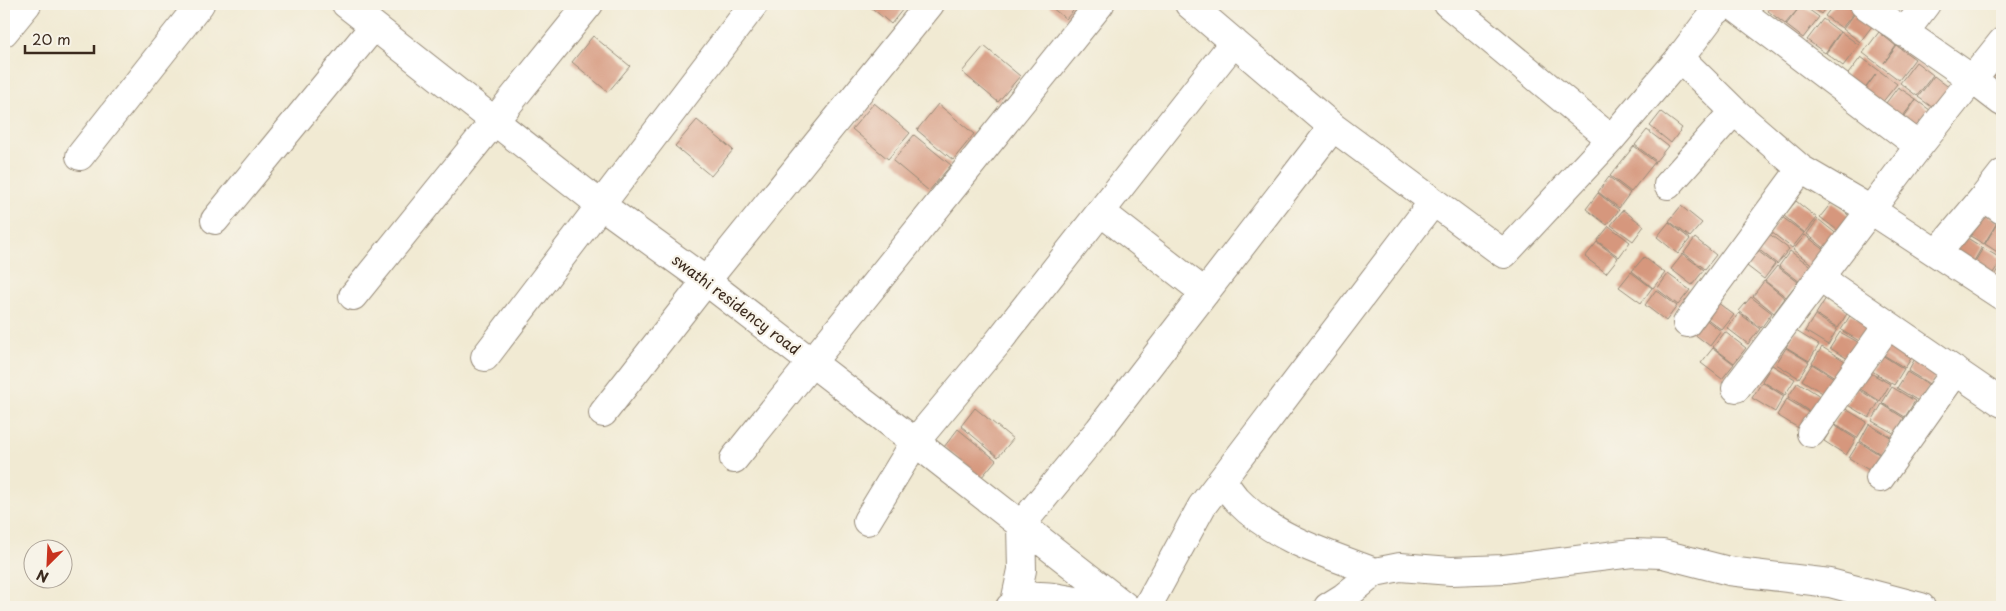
<svg xmlns="http://www.w3.org/2000/svg" width="2006" height="611" viewBox="0 0 2006 611" font-family="'Playpen Sans',sans-serif">
  <style>
    .building { fill: #d6977d }
    .lines { fill: none; stroke-linecap: round; stroke-linejoin: round }
    .minor-casing { stroke: #968a78; stroke-width: 30 }
    .minor { stroke: #fff; stroke-width: 28 }
    .labels { text-anchor: middle; stroke-width: 4.5; stroke-linejoin: round; paint-order: stroke }
    .street-label { font-size: 15px; fill: #3b2a1e; stroke: #f7f3e8 }
  </style>
  <rect width="100%" height="100%" fill="#f7f3e8"/>
  <filter id="ink" filterUnits="userSpaceOnUse"><feTurbulence type="fractalNoise" baseFrequency=".02" numOctaves="2"/><feDisplacementMap in="SourceGraphic" scale="10" xChannelSelector="R" yChannelSelector="G"/><feConvolveMatrix kernelMatrix="1 2 1 2 8 2 1 2 1" color-interpolation-filters="sRGB"/></filter>
  <filter id="wash" filterUnits="userSpaceOnUse"><feTurbulence type="fractalNoise" baseFrequency=".0096" numOctaves="4" result="noise"/><feDisplacementMap in="SourceGraphic" scale="20" xChannelSelector="R" yChannelSelector="G"/><feGaussianBlur stdDeviation="1.12" result="paint"/><feColorMatrix in="noise" values="0 0 0 0 0 0 0 0 0 0 0 0 0 0 0 0 0 1.4 0 .05"/><feComposite in="paint" operator="in"/></filter>
  <g filter="url(#wash)">
    <rect width="100%" height="100%" fill="#f1ead3"/>
    <g id="blocks">
      <path class="building" d="M867 4H907L891 24Z
        M1047 4H1079L1066 19Z
        M1773 4H1801L1819 17 1803 38 1786 25 1799 8 1785 24 1768 11Z
        M1808 4H1828L1821 14Z
        M1834 4H1853L1858 8 1842 28 1825 16Z
        M1859 8 1876 21 1860 42 1843 29Z
        M1823 19 1840 32 1825 53 1807 40Z
        M1841 32 1859 45 1843 66 1826 53Z
        M1879 32 1896 46 1884 63 1897 46 1915 59 1899 80 1863 53Z
        M593 36 630 66 608 92 572 62Z
        M984 46 1020 76 998 102 962 72Z
        M1861 57 1897 84 1881 104 1864 91 1876 74 1863 91 1845 78Z
        M1916 62 1933 75 1917 96 1900 83Z
        M2002 64V81L1994 75Z
        M1934 76 1951 89 1936 110 1918 97Z
        M1898 87 1916 99 1900 120 1883 107Z
        M1916 100 1934 113 1918 134 1901 121Z
        M874 103 910 133 888 159 852 129Z
        M938 104 974 134 953 160 917 130Z
        M1661 112 1682 128 1671 143 1650 126Z
        M697 120 733 150 711 176 675 146Z
        M1647 130 1668 146 1656 161 1635 145Z
        M914 135 951 165 929 191 893 161Z
        M1634 146 1655 162 1631 192 1610 176Z
        M1609 177 1630 193 1619 208 1598 192Z
        M1598 193 1619 210 1607 225 1586 209Z
        M1796 201 1817 218 1805 233 1784 216Z
        M1832 202 1852 218 1841 233 1820 217Z
        M1681 206 1702 223 1690 237 1669 221Z
        M1623 210 1644 226 1633 241 1611 225Z
        M1979 210 1998 221 1984 244 1965 233Z
        M1782 217 1804 233 1792 248 1771 232Z
        M1818 219 1839 236 1828 251 1807 234Z
        M1669 222 1690 239 1678 254 1657 237Z
        M1998 222 2002 225V255L1985 244Z
        M1609 226 1630 242 1619 257 1597 241Z
        M1768 233 1789 249 1777 264 1757 248Z
        M1805 235 1826 251 1814 266 1793 250Z
        M1964 236 1982 247 1969 270 1950 258Z
        M1695 238 1716 255 1705 269 1684 253Z
        M1597 242 1618 258 1606 273 1585 257Z
        M1754 248 1775 264 1764 279 1743 263Z
        M1983 248 2002 259 1988 281 1970 270Z
        M1790 251 1812 267 1800 282 1779 266Z
        M1683 254 1704 270 1692 285 1671 269Z
        M1644 257 1665 273 1653 288 1632 271Z
        M2002 264V291L1990 284Z
        M1777 266 1798 282 1786 297 1765 281Z
        M1631 272 1652 288 1641 303 1619 287Z
        M1668 274 1690 290 1678 305 1657 289Z
        M1764 281 1785 298 1774 313 1753 296Z
        M1656 290 1677 306 1666 321 1645 305Z
        M1751 297 1772 313 1761 328 1739 311Z
        M1826 298 1848 312 1838 328 1816 314Z
        M1713 299 1734 315 1722 330 1701 314Z
        M1739 313 1760 329 1748 344 1727 328Z
        M1851 314 1874 328 1864 344 1841 330Z
        M1700 315 1721 331 1710 346 1689 330Z
        M1815 315 1837 329 1828 345 1805 331Z
        M1796 331 1819 345 1809 361 1786 347Z
        M1725 332 1746 348 1734 363 1713 347Z
        M1840 332 1863 345 1853 362 1830 348Z
        M1892 338 1915 352 1905 368 1882 354Z
        M1822 347 1845 361 1835 377 1812 363Z
        M1713 348 1734 364 1722 379 1701 363Z
        M1786 348 1809 362 1799 378 1776 364Z
        M1882 355 1904 369 1894 385 1872 371Z
        M1917 355 1940 368 1931 385 1908 371Z
        M1812 364 1834 378 1824 394 1802 380Z
        M1772 365 1795 379 1785 395 1762 381Z
        M1867 371 1890 384 1880 401 1857 387Z
        M1907 372 1930 386 1920 402 1897 388Z
        M1762 382 1784 396 1775 412 1752 398Z
        M1798 382 1820 396 1810 412 1788 397Z
        M1892 387 1915 401 1905 417 1882 403Z
        M1856 388 1879 402 1869 418 1846 404Z
        M1787 399 1810 413 1800 429 1777 415Z
        M1882 404 1904 418 1895 434 1872 421Z
        M975 408 1013 439 998 457 961 426Z
        M1844 408 1867 422 1857 438 1834 424Z
        M1869 424 1892 438 1882 455 1860 441Z
        M1834 425 1856 439 1846 455 1824 441Z
        M958 429 996 460 981 478 944 447Z
        M1859 442 1882 456 1872 472 1849 458Z"/>
    </g>
  </g>
  <g filter="url(#ink)">
    <use href="#blocks" fill-opacity="0" stroke="#968a78" stroke-width="1"/>
    <g class="lines">
      <defs>
        <path id="minor" d="M346 4 601 205 706 281 915 442 1126 607
          M1189 4 1333 127 1504 254 1611 139 1680 58 1713 14 1725 4
          M1448 4 1611 139
          M1731 4 1919 146
          M1864 4 1972 79 2002 102
          M4 32 27 4
          M1904 33 1926 4
          M1680 58 1734 111 1801 169 1687 323
          M80 156 200 4
          M1801 169 1871 210 2002 296
          M1668 185 1734 111
          M1984 197 2002 174
          M1101 212 1205 293
          M215 220 374 26
          M1937 253 1984 197 2002 210
          M1820 278 2002 403
          M353 296 589 4
          M485 357 754 4
          M1736 388 1919 146 2002 42
          M603 413 706 281 930 4
          M1811 433 1888 325
          M734 459 1100 4
          M1880 478 1956 371
          M1222 480C1227 487 1232 495 1238 501 1275 539 1327 554 1375 572
          M867 521 915 442 995 346 1234 42
          M1010 607C1028 585 1077 602 1102 607
          M1014 607 1022 570 1021 525 1099 430 1333 127
          M1147 607 1202 506 1433 202
          M1328 607 1344 597 1375 572 1400 567 1451 571 1504 569 1632 553 1663 554 1729 571 1830 583 1921 607"/>
      </defs>
      <use href="#minor" class="minor-casing"/>
      <use href="#minor" class="minor"/>
    </g>
  </g>
  <g class="labels">
    <g class="street-label">
      <text transform="translate(736 305) rotate(37)" y="5">swathi residency road</text>
    </g>
  </g>
  <rect width="2006" height="611" fill="none" stroke="#f7f3e8" stroke-width="20"/>
  <g transform="translate(48 564) rotate(204)"><circle r="24" fill="#f7f3e8" stroke="#aca397"/>
  <path d="M0-4L9 19L0 12L-9 19Z" fill="#c8321e"/>
  <text y="-8" font-size="14" font-weight="bold" text-anchor="middle" fill="#3b2a1e">N</text>
  </g>
  <path d="M25 45v8h69v-8" fill="none" stroke="#3b2a1e" stroke-width="2.5"/>
  <text x="32" y="45" font-size="15" fill="#3b2a1e" stroke="#f7f3e8" stroke-width="4" paint-order="stroke">20 m</text>
</svg>
